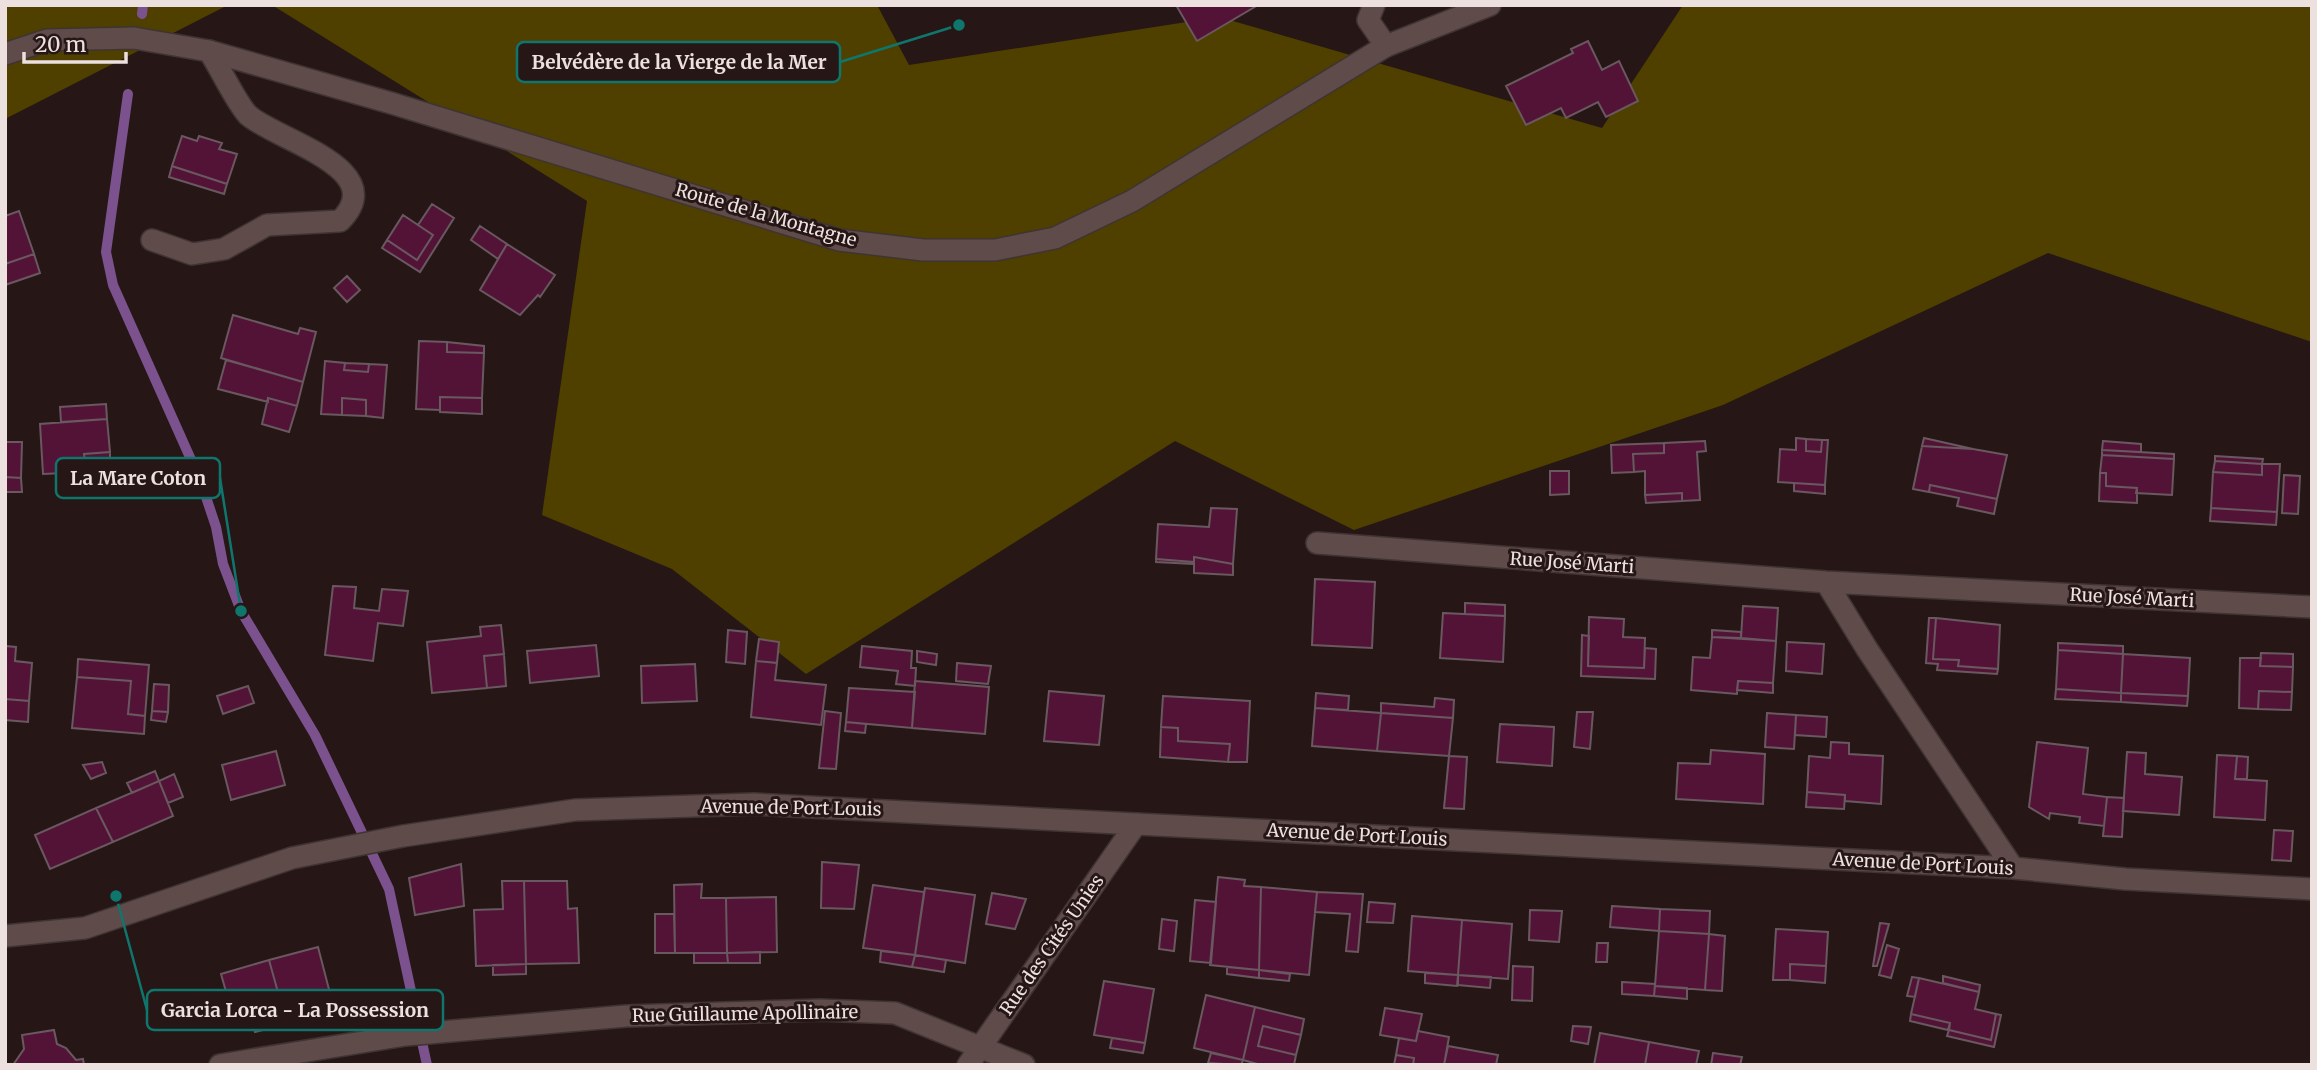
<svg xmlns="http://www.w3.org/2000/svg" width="2317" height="1070" viewBox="0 0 2317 1070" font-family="Merriweather,serif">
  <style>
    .green { fill: #4f4000 }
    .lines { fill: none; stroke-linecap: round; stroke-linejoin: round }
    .stream { stroke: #7b528d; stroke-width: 10 }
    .building { fill: #531337; stroke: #69585f; stroke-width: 2 }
    .street-casing { stroke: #3f3433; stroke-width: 24 }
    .secondary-casing { stroke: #3f3433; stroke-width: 24 }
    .street { stroke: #5e4b4a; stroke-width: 21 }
    .secondary { stroke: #5e4b4a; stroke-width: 21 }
    .labels { text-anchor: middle; stroke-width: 6; stroke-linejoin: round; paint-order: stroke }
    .street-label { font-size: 18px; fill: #ece1df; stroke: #261716 }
    .leader { fill: none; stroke: #0f766e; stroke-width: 2.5 }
    .callout-dot { fill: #0f766e; stroke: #261716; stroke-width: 2.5 }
    .callout { fill: #261716; stroke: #0f766e; stroke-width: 2.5 }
    .callout-label { font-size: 19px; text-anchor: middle; font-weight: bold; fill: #ece1df }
  </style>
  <rect width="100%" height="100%" fill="#261716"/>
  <path class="green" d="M5 5H228L5 119Z
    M272 5H877L909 65 1219 17 1602 128 1683 5H2312V342L2048 253 1723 405 1354 530 1175 441 806 674 672 569 542 515 587 201Z"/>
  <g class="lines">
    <path class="stream" d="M142 14 143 5
      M128 94 106 252 113 285 201 482 216 527 223 564 241 611 315 735 389 889 427 1065"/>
  </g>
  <path class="building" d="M1176 5H1258L1197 41Z
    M1588 41 1602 70 1619 61 1638 101 1606 117 1598 102 1566 118 1561 108 1526 125 1506 86 1573 53 1571 49Z
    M182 136 197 141 199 136 222 143 219 149 237 154 227 184 172 166Z
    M172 166 227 184 224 194 169 177Z
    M432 204 454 218 420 272 382 248 387 240 417 260 433 235 418 225Z
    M19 211 34 254 5 264V216Z
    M403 215 433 235 417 260 387 240Z
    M480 226 507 244 498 259 471 240Z
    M507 244 555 275 540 297 538 295 520 315 480 290Z
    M34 254 40 273 5 285V264Z
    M347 276 360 290 347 302 334 288Z
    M233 315 298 334 300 328 316 332 303 382 221 358Z
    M419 341 447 342V352L484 353 482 398 440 397V410L416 409Z
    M447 342 484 346V353L447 352Z
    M226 360 303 382 297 406 268 398V402L218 389Z
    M325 361 345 363 344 370 368 372 369 364 387 365 383 418 366 416V400L342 398V415L321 414Z
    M345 363 369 364 368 372 344 370Z
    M440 397 482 398V414L440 412Z
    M268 398 297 406 289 432 262 424Z
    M342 398 366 400V416L342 415Z
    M106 404 107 419 61 422 60 407Z
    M107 419 110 452 84 454 86 472 43 474 40 424Z
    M1796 438 1806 439V451L1821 452 1822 440H1828L1825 485 1778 482 1780 449 1796 450Z
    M1924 438 1973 449 1922 446Z
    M1806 439 1822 440 1821 452 1806 451Z
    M1705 441 1706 451 1697 452 1700 500 1682 501V493L1645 495V471L1634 472 1633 454 1664 453V443Z
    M2103 441 2141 444V452L2102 450Z
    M5 442H22L21 478 5 477Z
    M1664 443V453L1633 454 1634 472 1612 473 1611 445Z
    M1922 446 1973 449 2007 455 1997 499 1930 485 1929 492 1913 489Z
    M2102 450 2174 454V459L2102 455Z
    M110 452V470L86 472 84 454Z
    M2102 455 2174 459 2172 495 2136 493 2137 488 2106 486V473H2100Z
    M2215 456 2263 459 2262 464 2215 461Z
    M2215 461 2262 464V475L2213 472Z
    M2262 464H2280L2277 512 2211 508 2213 472 2262 475Z
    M1550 471H1569V494L1550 495Z
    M2100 473H2106V486L2137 488V503L2099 501Z
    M2284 475 2300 476 2298 514 2282 513Z
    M5 477 21 478 22 492H5Z
    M1794 483 1825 485V494L1794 491Z
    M1930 485 1997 499 1994 514 1957 506 1959 498 1929 492Z
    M1682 493V501L1646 503 1645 495Z
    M1211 508 1237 509 1233 564 1194 557V562L1156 559 1158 524 1209 527Z
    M2211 508 2277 512 2276 525 2210 521Z
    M1194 557 1233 564V575L1194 573V564L1156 562V559L1194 562Z
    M1315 579 1375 582 1372 648 1312 645Z
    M333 586 356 587 354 608 379 611 382 589 408 591 403 626 378 623 373 661 325 655Z
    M1465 603 1505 605V616L1465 614Z
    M1743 606 1778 608 1776 641 1741 638Z
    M1443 613 1505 616 1503 662 1440 658Z
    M1589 617 1624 619 1623 637 1645 638 1644 668 1588 666Z
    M1929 618H1936L1933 659 1959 660 1958 666 1998 669 1997 674 1937 670 1938 664 1926 663Z
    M1936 618 2000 625 1998 669 1958 666 1959 660 1933 659Z
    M501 625 504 654 484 656 487 688 432 693 427 642 481 636 480 627Z
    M728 630 747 632 745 664 726 662Z
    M1712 630 1741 632V638L1712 637Z
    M1582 635 1589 636 1588 666 1644 668 1645 648 1656 649 1655 679 1581 676Z
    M1712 637 1776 641 1773 683 1738 681 1737 694 1691 690 1693 657 1710 658Z
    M759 639 779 642 777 663 756 661Z
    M1787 642 1824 644 1822 674 1786 671Z
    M2058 643 2123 646V654L2058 650Z
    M596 645 599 676 530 683 527 651Z
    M5 646 16 647 15 661 32 663 29 701 5 699Z
    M862 646 912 651 911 668H916L915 686 896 684 898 671 860 667Z
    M2058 650 2123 654 2121 693 2056 689Z
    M917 651 937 654 936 665 917 662Z
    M2261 653 2293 654V667L2260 666Z
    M504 654 506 686 487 688 484 656Z
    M2123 654 2190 658 2188 696 2121 693Z
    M2240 658H2261L2260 666 2293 667 2292 692 2259 691 2258 709 2239 708Z
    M78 659 149 665 145 716 128 714 131 681 77 677Z
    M756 661 777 663 775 680 826 685 821 725 751 717Z
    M957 663 991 666 988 684 956 681Z
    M695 664 697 701 642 703 641 666Z
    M77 677 131 681 128 714 145 716 144 734 72 728Z
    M915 681 989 687 985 734 912 728Z
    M1738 681 1773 683V693L1737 690Z
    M154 684 169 685 168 712 152 711Z
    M248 686 254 703 223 714 217 696Z
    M849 688 915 692 912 728 846 722Z
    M2056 689 2121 693V702L2055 699Z
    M1049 691 1104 696 1099 745 1044 741Z
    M2259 691 2292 692 2291 710 2258 709Z
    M1316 693 1349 696 1348 710 1315 708Z
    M2121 693 2188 696 2187 706 2121 702Z
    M1163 696 1250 701 1247 762H1228L1230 744 1178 741V728L1161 727Z
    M1435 698 1454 700 1453 718 1381 713V703L1434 707Z
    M5 699 29 701 28 722 5 720Z
    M1315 708 1381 713 1377 751 1312 746Z
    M152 711 168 712 166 722 151 720Z
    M825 711 841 713 836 769 819 768Z
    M1577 712H1593L1590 749 1574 747Z
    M1381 713 1453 718 1449 756 1377 751Z
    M1767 713 1796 715 1794 749 1765 747Z
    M1796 715 1827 717 1826 737 1795 735Z
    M846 722 866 724 865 733 845 731Z
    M1500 724 1554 727 1552 766 1497 762Z
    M1161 727 1178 728V741L1230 744 1228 762 1160 757Z
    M1831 742 1849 743V754L1883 756 1881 804 1845 801V795L1807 792 1809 756 1830 758Z
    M2037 742 2088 748 2083 794 2107 797 2104 826 2079 823 2080 817 2050 813 2049 819 2029 807Z
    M1711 750 1765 754 1763 804 1676 799 1678 763 1710 764Z
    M276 751 285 785 231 800 222 765Z
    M2127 752 2146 753 2145 774 2182 777 2179 815 2123 811Z
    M2217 755 2237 756 2235 779 2267 781 2265 820 2214 817Z
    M1449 756 1467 757 1464 809 1444 808Z
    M2237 756 2248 757 2247 779H2235Z
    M102 762 106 773 91 779 83 765Z
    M155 771 159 781 132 793 127 783Z
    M174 774 183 797 168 803 159 781Z
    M159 781 173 816 113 842 96 808Z
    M1807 792 1845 795 1844 809 1806 807Z
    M2107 797 2124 798 2122 837 2103 836Z
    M96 808 113 842 50 869 35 835Z
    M2274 830 2293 831 2291 861 2272 860Z
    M822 862 859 865 854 909 821 908Z
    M461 864 464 906 415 915 409 878Z
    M1218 877 1245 880 1244 886 1261 887 1259 970 1210 965Z
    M502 881H524L526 964 476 966 474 910 503 909Z
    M524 881H567L568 909 577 908 579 963 526 964Z
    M702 884 701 898H726L727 953H675L674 885Z
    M873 885 924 892 915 955 863 948Z
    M1261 887 1317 892 1309 975 1259 970Z
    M925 888 975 895 965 963 915 955Z
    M1317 892 1363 894 1358 952 1346 951 1350 914 1315 912Z
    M992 893 1026 899 1015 929 986 924Z
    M776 897 777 952 727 953 726 898Z
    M1195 900 1216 902 1211 963 1190 961Z
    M1369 902 1395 904 1393 923 1367 922Z
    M1612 906 1660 909 1659 931 1610 927Z
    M1660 909 1710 911 1709 934 1659 931Z
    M1530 910 1562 911 1559 942 1529 940Z
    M655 914H674L675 953H655Z
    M1412 916 1462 920 1458 975 1408 971Z
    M1162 919 1177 921 1174 951 1159 949Z
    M1462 920 1512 924 1508 979 1458 975Z
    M1880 923 1889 924 1877 966H1873Z
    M1776 929 1828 932 1826 966 1790 964V980H1773Z
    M1659 931 1709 934 1705 990 1655 986Z
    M1709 934 1725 936 1722 991 1705 990Z
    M1597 943H1608L1607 962H1596Z
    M1887 945 1899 949 1891 978 1879 975Z
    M318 947 332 1001 284 1014 269 960Z
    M881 951 915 955 912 967 880 962Z
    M760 952V963H728L727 953Z
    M694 953H727L728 963H694Z
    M915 955 946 960 944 972 912 967Z
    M269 960 284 1014 236 1027 221 974Z
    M526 964V974L493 975V965Z
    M1790 964 1826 966 1825 983 1790 980Z
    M1513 966 1533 967 1532 1001 1512 1000Z
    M1227 967 1259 970V978L1227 974Z
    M1259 970 1290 974 1289 981 1259 978Z
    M1425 973 1458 975 1457 986 1425 983Z
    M1458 975 1491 977 1490 988 1458 985Z
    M1943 976 1980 985 1979 992 1943 983Z
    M1912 977 1919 978 1915 997 1907 996Z
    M1919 978 1979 992 1975 1009 1996 1014 1991 1040 1949 1030 1950 1023 1911 1014Z
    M1104 981 1154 989 1145 1043 1094 1035Z
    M1622 982 1655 984 1654 996 1622 994Z
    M1655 986 1687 988V999L1654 996Z
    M1206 995 1255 1007 1243 1060 1194 1048Z
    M1255 1007 1304 1019 1301 1035 1263 1026 1258 1046 1296 1055 1294 1065H1261L1243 1060Z
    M1385 1008 1422 1014 1416 1041 1380 1035Z
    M284 1014 286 1024 255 1032 252 1022Z
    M1911 1014 1950 1023 1948 1030 1910 1021Z
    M1996 1014 2001 1015 1994 1047 1947 1036 1949 1030 1991 1040Z
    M1263 1026 1301 1035 1296 1055 1258 1046Z
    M1573 1026 1591 1027 1588 1044 1571 1041Z
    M54 1030 57 1044 66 1048 76 1060 83 1059 84 1065H13L24 1049 22 1035Z
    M1418 1031 1449 1037 1444 1065H1413L1414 1058 1396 1055 1399 1038 1416 1041Z
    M1600 1033 1649 1042 1645 1065H1594Z
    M1112 1038 1145 1043 1143 1053 1110 1048Z
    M1649 1042 1699 1051 1696 1065H1645Z
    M1448 1046 1498 1055 1496 1065H1444Z
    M1211 1053 1243 1060 1241 1065 1208 1063Z
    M1713 1053 1742 1057 1740 1065H1711Z
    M1396 1055 1414 1058 1413 1065H1394Z"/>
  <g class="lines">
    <defs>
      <path id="street" d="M1374 5 1368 20 1386 46
        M152 240 192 254 224 249 267 225 340 221C393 168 275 140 248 115 237 104 219 66 209 51
        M1317 543 1826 582 2312 607
        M1826 582 1867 649 2013 868
        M1136 824 2013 868 2125 879 2312 889
        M220 1065 406 1035 626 1016 820 1010 895 1013 1024 1065"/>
      <path id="secondary" d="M5 54 47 40 134 38 209 51 391 103 839 240 923 250H995L1055 238 1132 201 1386 46 1490 5
        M5 936 85 928 292 858 403 836 575 810 754 804 1136 824
        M968 1065 1136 824"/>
    </defs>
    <use href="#street" class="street-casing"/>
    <use href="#secondary" class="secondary-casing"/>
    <use href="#street" class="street"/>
    <use href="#secondary" class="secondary"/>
  </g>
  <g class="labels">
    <g class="street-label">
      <text transform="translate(766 215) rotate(16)" y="6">Route de la Montagne</text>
      <text transform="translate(1572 563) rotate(4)" y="6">Rue José Marti</text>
      <text transform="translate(2132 598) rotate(3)" y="6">Rue José Marti</text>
      <text transform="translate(791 808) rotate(1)" y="6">Avenue de Port Louis</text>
      <text transform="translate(1357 835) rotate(3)" y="6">Avenue de Port Louis</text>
      <text transform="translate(1923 864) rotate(3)" y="6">Avenue de Port Louis</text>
      <text transform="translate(1052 945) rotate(-55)" y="6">Rue des Cités Unies</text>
      <text transform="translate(745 1014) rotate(-1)" y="6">Rue Guillaume Apollinaire</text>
    </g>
  </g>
  <path class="leader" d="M959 25L840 62M241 611L220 478M116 896L147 1010"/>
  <g class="callout-dot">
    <circle cx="959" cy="25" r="7"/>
    <circle cx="241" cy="611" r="7"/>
    <circle cx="116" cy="896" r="7"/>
  </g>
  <g class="callout">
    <rect x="517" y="42" width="323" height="40" rx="7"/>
    <rect x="56" y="458" width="164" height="40" rx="7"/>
    <rect x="147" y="990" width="296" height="40" rx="7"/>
  </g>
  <g class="callout-label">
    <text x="679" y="69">Belvédère de la Vierge de la Mer</text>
    <text x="138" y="485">La Mare Coton</text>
    <text x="295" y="1017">Garcia Lorca - La Possession</text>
  </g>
  <rect width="2317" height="1070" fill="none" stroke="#ece1df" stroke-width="14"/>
  <path d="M24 52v10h102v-10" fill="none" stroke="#ece1df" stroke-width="3.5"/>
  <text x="35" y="52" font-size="21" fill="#ece1df" stroke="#261716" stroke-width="5" paint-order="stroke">20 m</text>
</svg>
